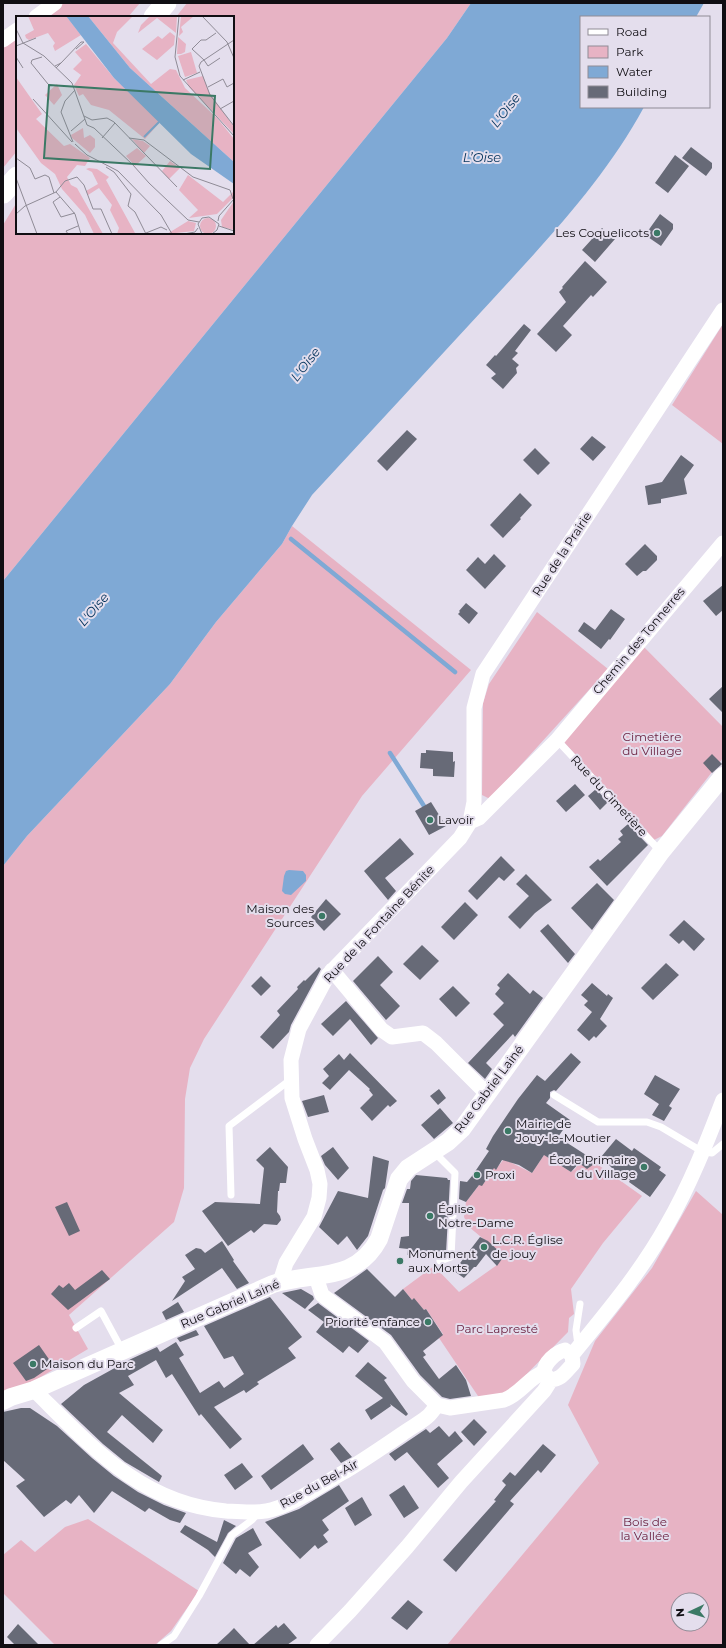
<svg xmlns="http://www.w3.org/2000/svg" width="726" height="1648" viewBox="0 0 726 1648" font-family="Montserrat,sans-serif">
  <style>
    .green { fill: #e7b3c4; fill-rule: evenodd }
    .water { fill: #7fa9d5 }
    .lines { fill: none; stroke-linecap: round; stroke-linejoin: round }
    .stream { stroke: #7fa9d5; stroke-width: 4.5 }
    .building { fill: #676a77 }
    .service { stroke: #fff; stroke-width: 7 }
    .minor { stroke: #fff; stroke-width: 15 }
    .tertiary { stroke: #fff; stroke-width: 18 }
    .secondary { stroke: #fff; stroke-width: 21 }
    .poi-dot { fill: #3b7965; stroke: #e4deed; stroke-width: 1.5 }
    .labels { text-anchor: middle; stroke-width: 4; stroke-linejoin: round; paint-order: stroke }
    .poi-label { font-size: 12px; fill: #100e13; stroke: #e4deed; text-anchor: start }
    .street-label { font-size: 12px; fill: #100e13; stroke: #e4deed }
    .park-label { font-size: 12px; fill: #6d2443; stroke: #e4deed }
    .water-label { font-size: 13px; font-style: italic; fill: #02325b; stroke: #e4deed }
    .inset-river { fill: none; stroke: #7fa9d5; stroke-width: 2 }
    .inset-road { fill: none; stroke: #8f8b96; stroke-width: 1 }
    .view { fill: #3b7965; fill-opacity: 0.15; stroke: #3b7965; stroke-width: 2 }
    .inset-edge { fill: none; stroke: #100e13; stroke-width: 2 }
  </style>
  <rect width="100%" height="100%" fill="#e4deed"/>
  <path class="green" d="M61 3H140L128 17H44Z
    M187 3H471L447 38 3 581V225L17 202V233H233V17H176Z
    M17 36V151L3 168V46Z
    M723 324V444L672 405Z
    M292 526 471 670 362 796 204 1039 190 1068 185 1099 184 1188 174 1222 69 1315 88 1349 24 1387 3 1395V866L27 836 170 684 216 622 282 544Z
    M537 612 608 669 490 799 482 795 483 703 489 684Z
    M642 645 723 727V758L662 836 654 840 563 741Z
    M546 1152 560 1160 558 1164 571 1172 575 1169 585 1154 587 1157 642 1196 603 1243 571 1289 574 1314 569 1318 568 1332 509 1392 480 1399 439 1338 443 1334 426 1309 424 1310 414 1299 412 1300 403 1289 434 1266 459 1292 497 1265 504 1256 469 1227 464 1217 466 1202 479 1185H482L488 1178 486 1174 492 1167 496 1169 504 1159 532 1173Z
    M696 1191 723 1215V1645H447L599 1463 568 1405 595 1341 652 1268ZM678 1600H702V1624H678Z
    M88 1519 199 1591 171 1631 155 1645H55L3 1593V1555L21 1540 35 1552 65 1527Z"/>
  <path class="water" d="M471 3H704L696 17H581V107H644C605 179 548 239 493 299 433 364 373 429 312 495L292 526 282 544 216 622 170 684 27 836 3 866V581L447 38Z
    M289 870 303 871 306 875V881L291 895 285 894 282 891 284 876 286 871Z"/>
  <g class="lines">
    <path class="stream" d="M291 539 455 672
      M390 753 424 806"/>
  </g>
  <path class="building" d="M691 147 712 163V168L706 176 682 158Z
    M675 155 689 166 668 193 655 183Z
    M660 214 673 224V229L661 246 645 235Z
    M602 228 615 239 595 262 582 250Z
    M585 261 607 282 593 297 591 295 563 326 572 335 556 352 537 334 566 302 559 292 563 288 562 287Z
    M524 324 531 330 515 351 518 353 512 359 519 365 516 368 517 373 503 389 491 378 496 374 486 365 495 355 496 356Z
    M407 430 417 439 387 471 377 461Z
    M592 436 606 447 593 461 580 449Z
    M535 448 550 463 538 475 523 460Z
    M681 455 694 465 684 479 687 494 661 499V503L648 505 645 486 662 482Z
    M520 493 532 505 520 518 521 519 503 538 490 525Z
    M645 544 657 556V560L646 571H643L637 576 625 564Z
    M494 554 506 566 485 589 466 570 478 557 485 564Z
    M723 585V610L716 616 703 601Z
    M466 603 478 613 469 624 458 614 460 612 459 611Z
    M611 609 625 619 610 640 609 639 601 649 578 631 584 622 595 630Z
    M723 686V713L709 699Z
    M426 750 453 752V762L455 761 454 777 433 776V769L420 768 421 753H426Z
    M712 754 722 764 712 773 703 763Z
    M575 784 585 795 566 812 556 801Z
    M596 789 608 802 600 810 588 796Z
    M431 802 446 826 429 835 415 811Z
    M628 824 648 845 607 886 589 867 598 859 600 861 621 842 618 839 623 835 620 831Z
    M400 838 414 854 385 878 396 891 388 900 364 871Z
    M501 856 515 870 504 881 499 877 477 900 468 891Z
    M526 874 552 900 535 913 520 929 508 917 529 896 516 884Z
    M597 883 614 900 592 930 571 908Z
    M326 899 341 914 324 931 311 917Z
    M465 902 478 915 454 940 441 927Z
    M684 920 705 939 694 951 683 940 679 944 669 935Z
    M548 924 575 954 568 963 540 931Z
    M422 945 439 961 420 980 403 964Z
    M378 956 393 972 380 985 400 1006 386 1020 353 981Z
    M666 963 679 975 653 1000 641 988Z
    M319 967 321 969 291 1025 289 1032 273 1049 260 1037 280 1015 277 1011 298 989 297 987 304 980 305 981Z
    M508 973 530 994 533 990 543 998 515 1037 513 1034 486 1063 492 1069 485 1079 468 1063 504 1025 493 1014 504 1003 495 994 500 988 497 985Z
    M261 976 271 986 261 996 251 986Z
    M592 983 607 996 608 994 613 998 600 1019 607 1026 596 1038 594 1036 589 1041 577 1030 592 1012 584 1005 588 1001 581 995Z
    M453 986 470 1003 456 1017 439 999Z
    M346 1001 378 1038 371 1045 350 1019 333 1036 321 1024Z
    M350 1053 397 1101 390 1107 388 1105 372 1121 360 1108 373 1095 369 1090 370 1089 349 1070 330 1090 322 1083 329 1076 323 1069 339 1054 344 1060Z
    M571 1053 581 1062 556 1091 554 1090 550 1092V1098L546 1103 570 1120 558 1137 597 1162 587 1169 579 1163 571 1172 544 1155 532 1173 519 1165 502 1160 496 1170 494 1168 482 1186 479 1185 466 1202 459 1199 460 1181 467 1182 472 1176 489 1151 486 1149 493 1136 518 1099 537 1075 545 1081Z
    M655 1075 680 1089 669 1106 672 1108 664 1121 652 1115 659 1104 644 1094Z
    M439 1089 446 1098 438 1105 430 1096Z
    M324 1095 329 1112 308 1117 302 1101Z
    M440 1108 453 1123 434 1139 421 1125Z
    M616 1139 632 1151 634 1148 661 1167 659 1170 666 1175 650 1197 629 1182 630 1180 616 1172 601 1157Z
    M270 1147 288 1167 286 1183H280L279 1191H278L277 1212 280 1216 281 1220 277 1225 264 1224 254 1233 251 1230 228 1246 202 1211 215 1202 260 1204 264 1168 256 1160Z
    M333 1147 349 1168 338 1180 325 1165 321 1156Z
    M373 1156 389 1161 385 1188 383 1190 368 1236 357 1250 347 1236 338 1245 319 1227 338 1191 368 1198Z
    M416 1175 447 1178 448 1180H450L446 1253 440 1256H427L407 1255 408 1249 399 1248 401 1237 409 1236V1203H402L407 1189H410L411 1181Z
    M67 1202 80 1231 69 1236 55 1207Z
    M480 1237 488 1241 504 1256 497 1266 486 1254 476 1267H474L464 1278 454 1271Z
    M222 1241 234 1260 233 1261 249 1283 237 1289 222 1268 172 1301 185 1281 182 1277 195 1269 185 1255 196 1248 201 1249 205 1253Z
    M367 1269 395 1297 403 1289 412 1300 414 1298 424 1310 426 1309 443 1335 423 1351 426 1355 423 1357 439 1379 456 1365 466 1380 471 1396 450 1399 442 1397 420 1375 391 1335 334 1293Z
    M102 1270 110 1279 68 1310 51 1294 59 1285 63 1288 69 1283 75 1290Z
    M301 1289 313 1296 314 1299 305 1309 282 1293Z
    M270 1297 302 1337 288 1348 296 1358 257 1382 259 1384 246 1393 244 1390 214 1407 242 1439 230 1449 201 1414 199 1416 172 1374 166 1378 156 1360 128 1376 134 1385 119 1393 163 1430 153 1443 122 1415 107 1432 162 1476 159 1482 125 1462 103 1444 61 1404 84 1385 131 1359 157 1347 160 1352 176 1342 184 1355 179 1358 200 1393 219 1381 224 1388 244 1374 233 1356 224 1359 204 1326Z
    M178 1302 184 1312 166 1320 162 1312Z
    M318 1303 369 1341 358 1353 349 1346 343 1353 316 1332 324 1322 308 1310Z
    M196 1330 199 1335 180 1342 177 1338Z
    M39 1345 53 1365 34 1378 26 1381 13 1363Z
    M368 1362 387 1378 384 1380 408 1414 406 1416 390 1404 391 1406 371 1420 365 1410 383 1398 355 1376Z
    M21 1408H30L57 1426 92 1458 114 1476 138 1492 164 1505 186 1513 180 1523 170 1520 149 1508 145 1512 112 1491 94 1513 79 1495 71 1504 66 1500 44 1517 16 1486 25 1480 3 1460V1412Z
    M474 1419 487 1432 474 1446 461 1432Z
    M439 1426 449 1437 455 1431 463 1441 437 1464 449 1478 438 1488 407 1452 395 1461 389 1454 426 1429 430 1433Z
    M339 1442 352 1457 341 1463 330 1449Z
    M303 1444 314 1459 271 1490 261 1476Z
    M543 1444 556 1455 541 1473 538 1470 510 1501 514 1504 456 1572 443 1560 496 1501 494 1500 506 1485 502 1481 510 1472 515 1476Z
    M242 1463 253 1477 235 1490 224 1475Z
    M339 1485 349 1501 322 1520 329 1530 323 1535 328 1542 318 1549 315 1545 300 1559 265 1522 299 1509Z
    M404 1485 419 1508 404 1518 389 1495Z
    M362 1497 372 1515 355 1526 345 1508Z
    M224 1520 236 1526 228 1533 215 1557 208 1550 180 1532 185 1525 217 1542Z
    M253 1528 262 1545 248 1553 259 1567 250 1577 240 1569 236 1574 223 1563 236 1538Z
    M408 1600 423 1612 407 1630 391 1618Z
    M284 1623 297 1638 287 1645H253L276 1625 278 1628Z
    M18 1624 39 1645H15L7 1637Z
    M234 1628 250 1645H216L228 1634Z"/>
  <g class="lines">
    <path class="service" d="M557 740 661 852
      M554 1095 598 1122H647L661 1127 703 1152 712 1153 723 1144
      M434 1152 455 1173 451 1257 440 1261
      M231 1195 229 1126 290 1080
      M76 1328 101 1311 122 1350
      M578 1345 576 1330 580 1304
      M161 1645 174 1636 199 1596 232 1535 252 1520 258 1513"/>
    <path class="minor" d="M36 17 55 3
      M3 40 17 30
      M470 822 474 802V708L483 674 723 310
      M332 970 382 1030 392 1037 423 1033 436 1043 487 1094
      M316 1277 322 1295 385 1342 413 1381 437 1405
      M280 1282 286 1263 314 1217 319 1198 320 1184 317 1170 305 1139 292 1098 291 1060 299 1029 328 975 460 838 470 822 479 818 557 740 723 543
      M565 1350 572 1355 573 1364C566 1371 560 1382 549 1379L544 1372C544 1363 556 1352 565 1350Z
      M572 1355C606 1313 641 1272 667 1225 690 1185 707 1142 723 1100
      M34 1390C91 1446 141 1504 226 1511 243 1512 261 1514 277 1508 301 1500 322 1484 344 1472 364 1460 383 1447 402 1434 410 1428 420 1423 427 1417 431 1414 434 1409 437 1405
      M437 1405 450 1408 504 1400C521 1394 528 1378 544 1372
      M317 1645 350 1611 407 1547 461 1482 544 1391 551 1380"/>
    <path class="tertiary" d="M3 1401 11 1397 34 1390 273 1284C312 1271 355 1284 379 1239L399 1179 408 1168 448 1142 462 1129 661 852 723 776"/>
    <path class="secondary" d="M154 17 166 3
      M3 193 17 177"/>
  </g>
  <g class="poi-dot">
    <circle cx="657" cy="233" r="4"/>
    <circle cx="430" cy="820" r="4"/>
    <circle cx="322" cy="916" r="4"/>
    <circle cx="508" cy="1131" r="4"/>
    <circle cx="644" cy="1167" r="4"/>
    <circle cx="477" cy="1175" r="4"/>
    <circle cx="430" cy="1216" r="4"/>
    <circle cx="484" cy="1247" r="4"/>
    <circle cx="400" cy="1261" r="4"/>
    <circle cx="428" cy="1322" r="4"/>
    <circle cx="33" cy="1364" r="4"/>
  </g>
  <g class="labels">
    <g class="poi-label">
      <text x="649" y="237" text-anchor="end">Les Coquelicots</text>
      <text x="438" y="824">Lavoir</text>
      <text x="314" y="913" text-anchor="end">Maison des<tspan x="314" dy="14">Sources</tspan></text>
      <text x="516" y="1128">Mairie de<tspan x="516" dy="14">Jouy-le-Moutier</tspan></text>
      <text x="636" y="1164" text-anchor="end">École Primaire<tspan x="636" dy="14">du Village</tspan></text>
      <text x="485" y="1179">Proxi</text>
      <text x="438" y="1213">Église<tspan x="438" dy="14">Notre-Dame</tspan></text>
      <text x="492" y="1244">L.C.R. Église<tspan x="492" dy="14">de jouy</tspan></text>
      <text x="408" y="1258">Monument<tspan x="408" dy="14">aux Morts</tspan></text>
      <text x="420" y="1326" text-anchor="end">Priorité enfance</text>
      <text x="41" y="1368">Maison du Parc</text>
    </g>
    <g class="street-label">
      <text transform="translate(562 554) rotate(-57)" y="4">Rue de la Prairie</text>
      <text transform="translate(639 641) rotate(-50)" y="4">Chemin des Tonnerres</text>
      <text transform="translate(609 796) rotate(47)" y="4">Rue du Cimetière</text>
      <text transform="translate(379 924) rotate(-47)" y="4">Rue de la Fontaine Bénite</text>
      <text transform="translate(489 1089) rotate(-53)" y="4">Rue Gabriel Lainé</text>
      <text transform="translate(230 1304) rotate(-23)" y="4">Rue Gabriel Lainé</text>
      <text transform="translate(319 1484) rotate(-29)" y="4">Rue du Bel-Air</text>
    </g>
    <g class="park-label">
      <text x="652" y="741">Cimetière<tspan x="652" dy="14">du Village</tspan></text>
      <text x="497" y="1333">Parc Lapresté</text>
      <text x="645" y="1526">Bois de<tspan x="645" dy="14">la Vallée</tspan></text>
    </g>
    <g class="water-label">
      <text transform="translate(505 110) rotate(-52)" y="5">L'Oise</text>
      <text x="482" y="162">L’Oise</text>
      <text transform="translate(305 364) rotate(-52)" y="5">L'Oise</text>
      <text transform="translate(93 609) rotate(-49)" y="5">L'Oise</text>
    </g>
  </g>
  <g transform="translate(16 16)">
    <rect width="218" height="218" fill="#e4deed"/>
    <path d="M12 0H50L65 19 39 35 37 30 39 27 32 17 13 24 10 22 9 19 18 14ZM72 0H117L101 16 97 27 135 68 154 53 160 54 169 72 201 102 218 123V146L114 52ZM134 0H161L160 17 141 2 122 17 125 9ZM165 0H178L165 11 167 16 163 20ZM154 16 159 20 158 29 141 44 126 33 142 20 146 23ZM162 21 170 28 169 36 165 38H161ZM70 28 98 62 144 106 129 123 93 94 75 89 67 78 63 80 58 69 65 59 57 53 66 44 59 36ZM175 36 181 57 169 61 162 40ZM187 60 193 76 218 111V118L173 71 170 64ZM0 61 26 98 20 103 48 130 54 128 74 142 69 150 61 149 51 161 55 169 61 172 87 218H78L69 199 46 173 39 158 25 147 0 112ZM41 68 46 79 38 89 29 79ZM67 112 68 122 74 119 79 123V131L74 137 56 122 55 119ZM116 123 127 125 134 130 128 137ZM121 132 130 140 119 150 110 140ZM154 145 164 152 153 163 146 155ZM73 152 81 153 93 161 90 164 119 217 101 218 103 212 94 194 96 189 83 172 72 179 70 175 82 168 76 156 70 153ZM172 159 207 186 218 175V181L201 198 173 202 182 194 163 174ZM218 185V214L206 211 205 204ZM184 210a8 8 0 1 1 16 0a8 8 0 1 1-16 0ZM172 205 180 207 178 215 151 218Z" fill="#e7b3c4"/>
    <path d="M50 0H72L114 52 218 146V168L175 138 98 62Z" fill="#7fa9d5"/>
    <path class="inset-river" d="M128 121 143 106"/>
    <path class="inset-road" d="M163 0 159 41 164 60 218 120M186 0 211 26 218 42M0 13 7 27 28 40 56 67 71 109 78 112 117 149 133 167 172 204 183 206M218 24 185 46 183 50 194 79 218 110M0 30 20 22M0 41 7 52M26 41 16 44 15 47 32 68M188 44 176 33 185 24H190L200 17M188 44 192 50 204 42M45 47 65 26H68L60 33M39 50 45 47 40 52M167 64 184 56M192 71 207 63 211 71 218 67M17 83 56 126M204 93 218 85M68 100 76 104 91 102 98 106 161 171M55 115 69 103M86 122 99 107M113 122 128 124 177 161 214 174 217 183M57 126 45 96 49 85 59 74M59 128 71 139 102 155 145 199 156 218M0 142 14 152 19 163 29 159 33 161 38 177M90 151 98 156 115 178 112 190 119 196 130 218M0 162 21 218M40 176 59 198 65 218M44 181 37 186 45 201 59 197M0 198 9 190 40 176 49 165 61 161 68 169 77 193H85L96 218M202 205 203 200 218 183M203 210 218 215M130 217 145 211 151 214M52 218 50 215 62 210M168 218 179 216 182 212M186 218 182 208 186 202 193 201 203 208 201 214 196 218"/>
    <path class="view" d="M33 69 199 80 194 153 28 142Z"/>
    <rect width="218" height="218" class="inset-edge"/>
  </g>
  <rect width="726" height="1648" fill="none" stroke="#100e13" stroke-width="8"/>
  <rect x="580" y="16" width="130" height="92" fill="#e4deed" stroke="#8f8b96"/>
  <rect x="588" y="29" width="20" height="6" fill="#ffffff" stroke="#8f8b96"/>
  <text x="616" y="36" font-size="12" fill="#100e13">Road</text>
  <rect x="588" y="46" width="20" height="12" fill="#e7b3c4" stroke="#8f8b96"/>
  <text x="616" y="56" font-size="12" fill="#100e13">Park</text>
  <rect x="588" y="66" width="20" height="12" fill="#7fa9d5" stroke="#8f8b96"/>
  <text x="616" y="76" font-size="12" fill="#100e13">Water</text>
  <rect x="588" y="86" width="20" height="12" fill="#676a77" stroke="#8f8b96"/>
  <text x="616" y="96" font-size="12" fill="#100e13">Building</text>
  <g transform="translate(690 1612) rotate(266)"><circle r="19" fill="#e4deed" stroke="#8f8b96"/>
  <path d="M0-3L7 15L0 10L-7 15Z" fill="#3b7965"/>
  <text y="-6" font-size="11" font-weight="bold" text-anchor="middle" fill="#100e13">N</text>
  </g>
</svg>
